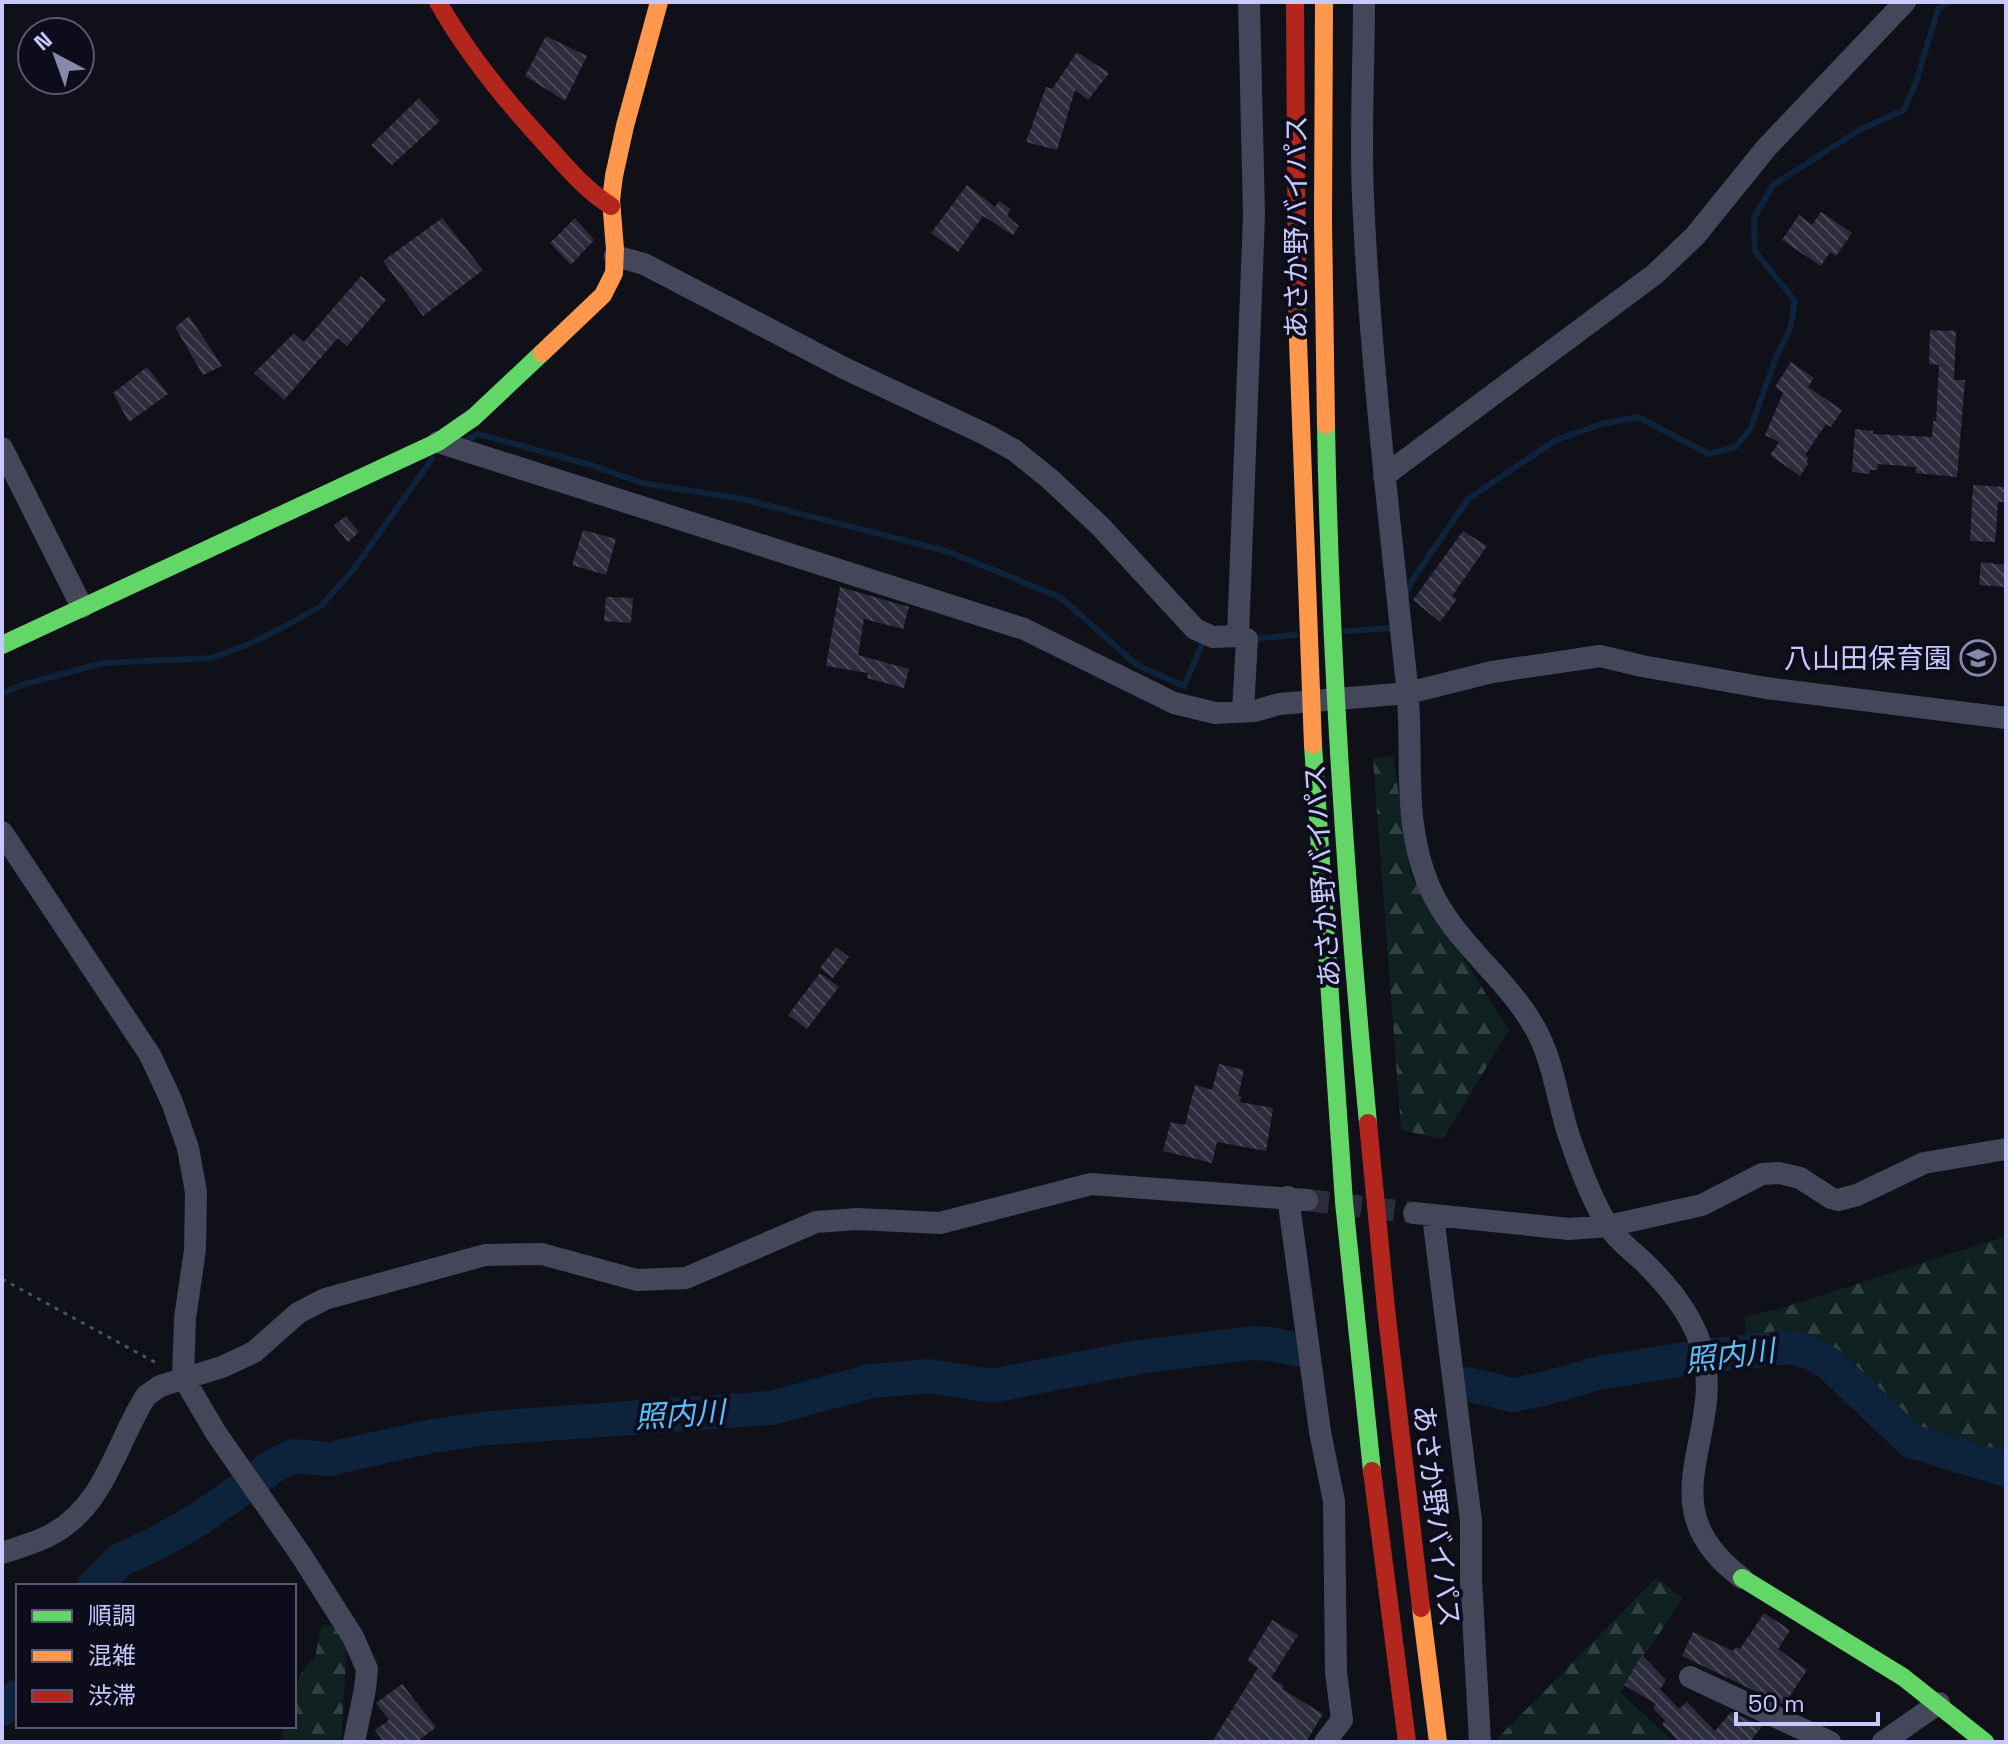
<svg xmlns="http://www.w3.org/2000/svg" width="2008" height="1744" viewBox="0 0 2008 1744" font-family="'Space Grotesk','Noto Sans JP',sans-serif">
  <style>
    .forest { fill: url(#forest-firs) }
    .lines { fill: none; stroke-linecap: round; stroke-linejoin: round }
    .stream { stroke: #0d223b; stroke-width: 6 }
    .river { stroke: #0d223b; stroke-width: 34 }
    .building { fill: url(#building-back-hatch) }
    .street-tunnel { stroke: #2c2c3a; stroke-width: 22; stroke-dasharray: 22 11; stroke-linecap: butt }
    .path { stroke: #46545f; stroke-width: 3; stroke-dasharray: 4 6; stroke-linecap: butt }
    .street { stroke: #444659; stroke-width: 22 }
    .fast { stroke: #63d668; stroke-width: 18 }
    .slow { stroke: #ff974d; stroke-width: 18 }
    .jam { stroke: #b3261e; stroke-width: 18 }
    .labels { text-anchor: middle; stroke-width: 8; stroke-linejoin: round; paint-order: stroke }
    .street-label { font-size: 28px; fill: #c9c8fd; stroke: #0d0c1b }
    .poi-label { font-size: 28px; fill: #c9c8fd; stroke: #0d0c1b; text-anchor: end }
    .water-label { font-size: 30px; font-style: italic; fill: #5abef9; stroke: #0d0c1b }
  </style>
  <defs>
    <pattern id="forest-firs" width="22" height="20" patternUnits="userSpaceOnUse" patternTransform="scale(2)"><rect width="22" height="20" fill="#0f2221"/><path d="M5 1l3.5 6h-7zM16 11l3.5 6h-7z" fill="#314142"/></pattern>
    <pattern id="building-back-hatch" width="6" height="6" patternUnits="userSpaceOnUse" patternTransform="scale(2)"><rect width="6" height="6" fill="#2d2c3c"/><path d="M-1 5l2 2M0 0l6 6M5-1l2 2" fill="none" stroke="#4a4959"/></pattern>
  </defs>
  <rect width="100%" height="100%" fill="#101018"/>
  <path class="forest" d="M1393 756 1411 876 1509 1030 1443 1139 1401 1130 1373 758Z
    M2006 1236V1452L1912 1434 1815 1362 1748 1352 1744 1316 1779 1309Z
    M1656 1578 1683 1598 1620 1692 1674 1742H1494Z
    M325 1625 338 1627 347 1644 341 1742H285L282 1734 285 1726H294C294 1700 293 1674 315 1657L321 1628Z"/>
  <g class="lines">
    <path class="stream" d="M463 442 478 434 591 465 642 483 743 499 946 551 1060 597 1137 665 1184 686 1203 642H1207
      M1405 596 1411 582 1468 499 1556 440 1602 424 1638 417 1709 454 1736 447 1751 428 1776 357 1790 329 1795 301 1755 251 1754 218 1773 185 1861 129 1904 110 1916 82 1938 9 1948 2
      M1346 631 1391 628 1392 625
      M1250 639 1295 635
      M2 693 22 685 103 663 212 658 256 641 285 626 321 606 353 570 432 459"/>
    <path class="river" d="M1468 1384 1512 1395 1543 1389 1599 1373 1697 1357 1788 1347 1812 1353 1831 1365 1911 1441 2006 1470
      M94 1586 120 1560 151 1546 198 1520 275 1465 293 1456 329 1459 432 1436 489 1428 771 1408 871 1381 929 1376 992 1386 1139 1357 1251 1343 1270 1344 1301 1350
      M2 1709 18 1696"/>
  </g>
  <path class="building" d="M546 36 587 56 565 101 525 76Z
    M1077 52 1109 73 1088 100 1075 90 1057 150 1026 142 1046 87 1052 89Z
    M419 98 440 121 392 165 371 145Z
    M967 185 995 207 999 201 1011 209 1007 216 1019 226 1013 235 983 216 958 252 931 233Z
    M1821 212 1852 233 1836 256 1830 252 1821 266 1782 240 1799 215 1812 225Z
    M442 218 483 270 423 316 383 261Z
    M575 218 594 240 571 265 550 243Z
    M361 276 386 300 347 346 338 338 284 400 254 373 294 333 304 342Z
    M189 316 222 366 203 375 175 327Z
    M1930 330 1956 331 1954 380H1965L1957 477 1915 473 1916 467 1878 464 1877 470H1870V474L1852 472 1855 429 1873 431V434L1932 437 1933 421H1936L1939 365 1929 364Z
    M1791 362 1814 378 1808 387 1842 410 1831 427 1826 424 1805 455 1809 458 1806 462 1808 464 1800 476 1770 455 1779 442 1765 435 1783 393 1775 387Z
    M147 367 168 394 129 422 113 393Z
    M1973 485 2006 487V502H1998L1995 542 1970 541Z
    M346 516 359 532 348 542 334 525Z
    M583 530 616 539 606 575 572 565Z
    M1463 531 1487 546 1452 596 1457 599 1440 622 1413 600Z
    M1981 562 2006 565V587L1979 585Z
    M840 587 909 607 903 629 864 619 858 655 909 669 904 688 867 678 868 673 826 666Z
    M606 597 633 598 631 623 604 621Z
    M836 947 849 957 833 978 820 968Z
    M820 973 839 987 807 1029 788 1015Z
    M1219 1064 1244 1070 1238 1096 1241 1097 1240 1102 1273 1108 1266 1151 1217 1142 1212 1163 1163 1151 1171 1122 1185 1125 1195 1085 1212 1090Z
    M1764 1613 1790 1630 1778 1649 1807 1670 1784 1705 1682 1656 1693 1632 1733 1651 1736 1647 1740 1649Z
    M1272 1620 1298 1635 1271 1678 1284 1686 1282 1689 1323 1714 1306 1742H1212L1258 1668 1247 1661Z
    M1642 1655 1666 1680 1660 1689 1679 1709 1687 1702 1715 1731 1731 1712 1762 1726 1750 1742H1679L1662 1724 1665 1721 1653 1708 1656 1704 1624 1685Z
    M402 1684 436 1727 417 1742H384L375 1730 389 1720 376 1703Z"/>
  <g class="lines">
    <path class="street-tunnel" d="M1307 1200 1414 1213"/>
    <path class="path" d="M2 1279 160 1365"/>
    <path class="street" d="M1364 2C1364 67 1360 132 1363 197 1370 360 1390 523 1407 686 1414 755 1401 819 1429 886 1453 942 1506 976 1535 1028 1553 1060 1557 1098 1568 1133 1578 1163 1591 1199 1608 1226 1617 1240 1632 1251 1644 1262 1668 1286 1690 1312 1701 1345 1729 1434 1642 1504 1742 1578
      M615 256 644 264 846 369 985 434 1014 450 1050 479 1101 527 1195 629 1213 637 1238 636
      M438 442 1024 629 1174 703 1215 713 1255 711 1279 704 1408 693 1492 672 1600 656 1642 666 1766 688 2006 718
      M2 448 82 607
      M1384 476 1655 274 1695 236 1767 147 1905 2
      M1243 711 1247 639 1238 636 1254 215 1249 2
      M2 832 150 1055 172 1102 188 1148 196 1192 195 1250 185 1318 183 1377 216 1433 301 1555 353 1637 367 1669 365 1689 354 1742
      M1288 1197 1320 1432 1334 1501 1336 1672 1342 1720 1325 1742
      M1414 1213 1569 1229 1608 1226 1702 1205 1762 1174 1779 1173 1800 1178 1831 1198 1838 1200 1857 1195 1924 1163 2006 1149
      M1433 1216 1471 1521V1579L1480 1742
      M2 1553C19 1547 39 1542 54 1533 106 1503 116 1443 146 1396L160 1386 222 1367 254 1352 298 1313 325 1299 485 1255 542 1254 637 1280 686 1278 816 1222 857 1219 940 1223 1091 1184 1307 1200
      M1690 1677 1830 1742
      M1883 1742 1939 1703"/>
    <path class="fast" d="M1326 425C1330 658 1346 891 1368 1123
      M2 645 438 442 474 417 542 353
      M1313 745 1344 1202 1372 1471
      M1742 1578 1903 1677 1985 1742"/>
    <path class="slow" d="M1324 2 1323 220 1326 425
      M1297 314 1313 745
      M542 353 603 295 614 273 615 249 611 200 614 176 625 126 659 2
      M1421 1608 1438 1742"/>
    <path class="jam" d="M438 2C469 57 509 105 552 151 570 171 588 192 611 206
      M1295 2 1297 314
      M1368 1123 1386 1309 1421 1608
      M1372 1471 1407 1742"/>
  </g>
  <defs>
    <symbol id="school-ring" viewBox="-11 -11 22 22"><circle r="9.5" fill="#0d0c1b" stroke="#8888ad" stroke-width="1.5"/><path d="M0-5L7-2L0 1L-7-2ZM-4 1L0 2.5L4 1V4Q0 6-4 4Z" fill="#8888ad"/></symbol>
  </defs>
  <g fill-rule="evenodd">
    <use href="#school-ring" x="1958" y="638" width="40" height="40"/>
  </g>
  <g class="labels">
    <g class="street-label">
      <text transform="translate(1296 227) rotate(-90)" y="10">あさか野バイパス</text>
      <text transform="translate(1322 876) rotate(-94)" y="10">あさか野バイパス</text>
      <text transform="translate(1437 1516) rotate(83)" y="10">あさか野バイパス</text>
    </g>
    <g class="poi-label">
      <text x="1952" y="668">八山田保育園</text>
    </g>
    <g class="water-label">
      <text transform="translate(1730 1356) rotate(-7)" y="10">照内川</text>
      <text transform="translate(680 1415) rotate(-4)" y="10">照内川</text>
    </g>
  </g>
  <rect width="2008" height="1744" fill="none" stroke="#c9c8fd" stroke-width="8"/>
  <rect x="16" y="1584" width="280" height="144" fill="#0d0c1b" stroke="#585775" stroke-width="2"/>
  <rect x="32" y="1610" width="40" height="12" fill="#63d668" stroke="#585775" stroke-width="2"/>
  <text x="88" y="1624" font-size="24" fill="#c9c8fd">順調</text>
  <rect x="32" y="1650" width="40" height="12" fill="#ff974d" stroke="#585775" stroke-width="2"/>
  <text x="88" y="1664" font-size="24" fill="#c9c8fd">混雑</text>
  <rect x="32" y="1690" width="40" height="12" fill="#b3261e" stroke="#585775" stroke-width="2"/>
  <text x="88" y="1704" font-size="24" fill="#c9c8fd">渋滞</text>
  <g transform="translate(56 56) rotate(319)"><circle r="38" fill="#0d0c1b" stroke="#585775" stroke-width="2"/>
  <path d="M0-6L14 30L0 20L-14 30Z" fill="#8888ad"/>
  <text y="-12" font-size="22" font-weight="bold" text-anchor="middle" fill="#c9c8fd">N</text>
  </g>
  <path d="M1736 1712v12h142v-12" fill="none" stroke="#c9c8fd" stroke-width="4"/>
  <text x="1748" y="1712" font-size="24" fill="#c9c8fd" stroke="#0d0c1b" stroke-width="6" paint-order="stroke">50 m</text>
</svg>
